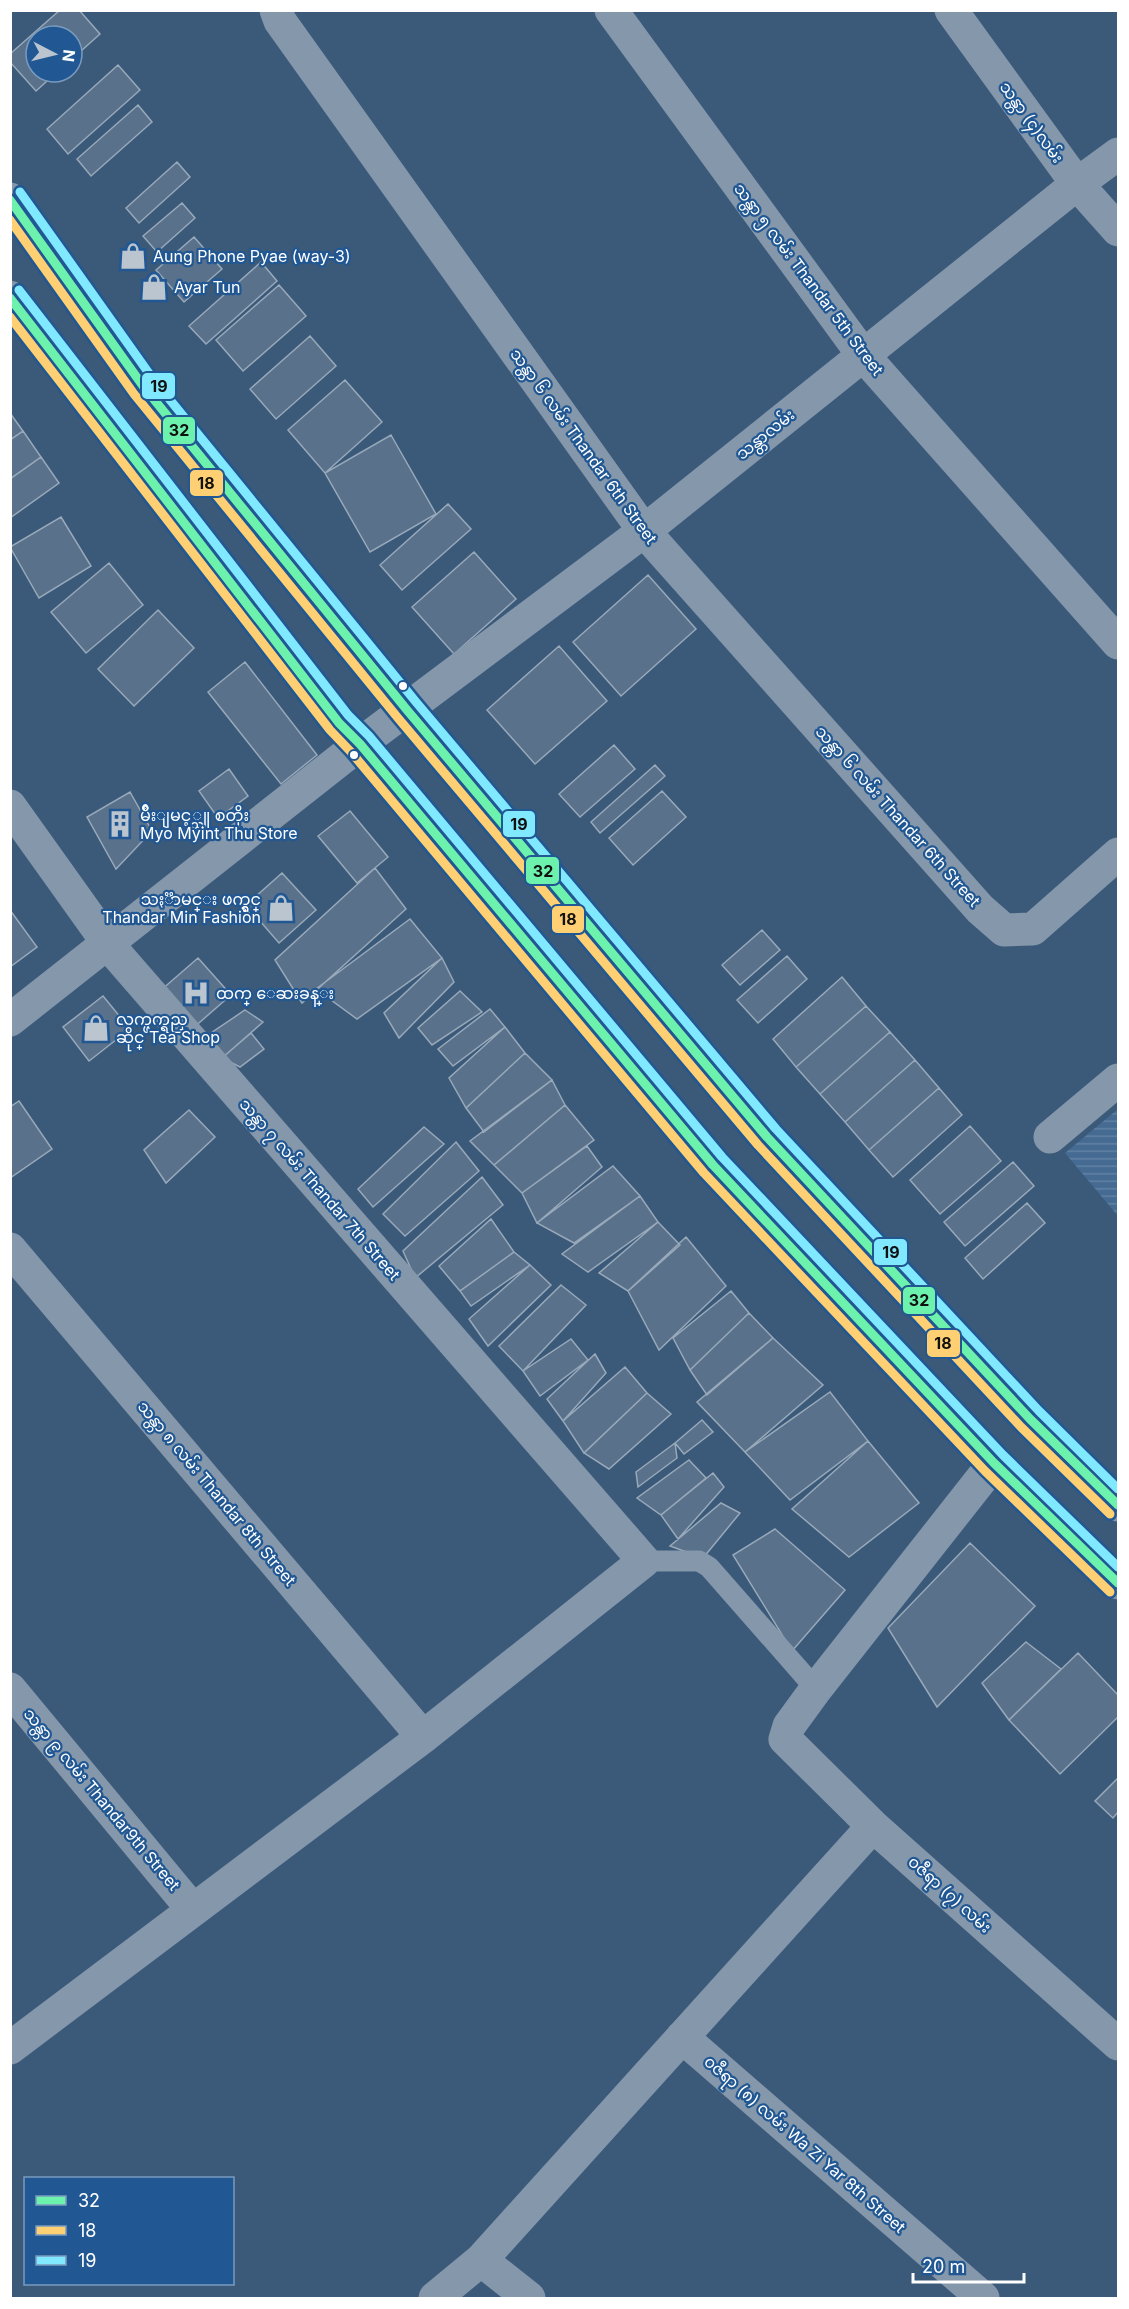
<svg xmlns="http://www.w3.org/2000/svg" width="1129" height="2309" viewBox="0 0 1129 2309" font-family="Inter,'Noto Sans Myanmar',sans-serif">
  <style>
    .water { fill: url(#water-rules) }
    .building { fill: #59718a; stroke: #98a9ba; stroke-width: 1.5 }
    .lines { fill: none; stroke-linecap: round; stroke-linejoin: round }
    .lane { stroke: #8497ab; stroke-width: 21 }
    .street { stroke: #8497ab; stroke-width: 33 }
    .primary { stroke: #8295aa; stroke-width: 33 }
    .bus-1-casing { stroke: #215893; stroke-width: 14 }
    .bus-2-casing { stroke: #215893; stroke-width: 14 }
    .bus-3-casing { stroke: #215893; stroke-width: 14 }
    .bus-1 { stroke: #6df2ae; stroke-width: 9 }
    .bus-2 { stroke: #fed073; stroke-width: 9 }
    .bus-3 { stroke: #80e8ff; stroke-width: 9 }
    .bus-dot { fill: #fff; stroke: #215893; stroke-width: 2 }
    .labels { text-anchor: middle; stroke-width: 4.5; stroke-linejoin: round; paint-order: stroke }
    .street-label { font-size: 16px; fill: #fff; stroke: #215893 }
    .poi-label { font-size: 16px; fill: #fff; stroke: #215893; text-anchor: start }
    .line-badge { stroke: #215893; stroke-width: 2 }
    .pale-badge-label { font-size: 16px; text-anchor: middle; font-weight: bold; fill: #111 }
  </style>
  <defs>
    <pattern id="water-rules" width="6" height="5" patternUnits="userSpaceOnUse" patternTransform="scale(1.5)"><rect width="6" height="5" fill="#456b93"/><path d="M0 2.5h6" fill="none" stroke="#6181a3"/></pattern>
  </defs>
  <rect width="100%" height="100%" fill="#3b5979"/>
  <path class="water" d="M1118 1109V1216L1065 1153Z"/>
  <path class="building" d="M60 10H79L100 34 72 59V36H36V72H57L36 91 10 62V54Z
    M118 65 140 90 68 154 47 129Z
    M138 105 152 122 91 176 77 159Z
    M177 162 190 177 139 223 126 208Z
    M182 203 195 218 157 252 143 236Z
    M194 237 222 269 184 302 156 270Z
    M261 262 277 281 206 344 189 326Z
    M279 285 306 316 243 371 216 340Z
    M310 336 336 366 276 419 250 389Z
    M345 380 382 422 325 473 288 430Z
    M10 413 23 431 10 440Z
    M23 431 41 457 10 479V440Z
    M391 435 436 514 370 552 325 473Z
    M41 457 59 483 10 518V479Z
    M448 504 471 529 402 590 380 565Z
    M61 517 91 566 39 598 10 547Z
    M474 552 516 599 454 654 412 607Z
    M109 563 143 605 86 653 51 612Z
    M648 575 696 629 621 696 573 642Z
    M158 610 194 648 134 706 98 669Z
    M559 646 607 701 535 764 487 710Z
    M245 662 317 755 281 784 208 692Z
    M614 745 635 769 580 817 559 794Z
    M655 765 665 776 600 833 591 822Z
    M229 769 248 796 218 818 199 791Z
    M662 791 686 817 633 865 609 838Z
    M130 792 152 831 116 869 87 817Z
    M350 811 388 857 357 883 318 836Z
    M375 868 406 909 302 1003 275 960Z
    M282 873 316 910 279 943 246 905Z
    M10 910 37 947 10 967Z
    M410 919 442 958 357 1019 316 989Z
    M762 930 780 950 740 985 722 965Z
    M787 956 807 979 758 1023 737 1000Z
    M198 958 231 995 192 1029 160 991Z
    M442 958 454 982 399 1038 384 1013Z
    M842 977 866 1006 796 1067 773 1039Z
    M460 991 482 1012 432 1045 418 1028Z
    M103 996 130 1029 89 1061 63 1027Z
    M866 1006 890 1032 820 1094 796 1067Z
    M490 1009 505 1027 453 1066 438 1049Z
    M245 1010 263 1022 222 1058 208 1035Z
    M505 1027 525 1053 466 1108 449 1078Z
    M890 1032 915 1060 845 1122 820 1094Z
    M251 1033 264 1049 240 1067 222 1058Z
    M525 1053 552 1080 484 1132 466 1108Z
    M915 1060 939 1088 869 1150 845 1122Z
    M552 1080 565 1105 494 1165 470 1141Z
    M939 1088 962 1115 893 1177 869 1150Z
    M19 1101 52 1149 10 1178V1107Z
    M565 1105 594 1140 522 1193 494 1165Z
    M189 1110 215 1137 166 1183 144 1150Z
    M970 1126 1001 1161 940 1214 910 1180Z
    M424 1127 444 1144 373 1207 358 1189Z
    M456 1142 479 1171 405 1236 383 1214Z
    M587 1146 602 1167 537 1223 522 1193Z
    M1013 1162 1034 1186 965 1246 944 1222Z
    M613 1166 640 1196 574 1243 537 1223Z
    M482 1177 503 1205 415 1278 403 1251Z
    M640 1196 658 1222 588 1272 562 1254Z
    M1027 1203 1045 1223 983 1279 965 1258Z
    M491 1219 514 1252 460 1291 439 1266Z
    M658 1222 680 1245 628 1291 599 1273Z
    M686 1237 726 1286 659 1350 628 1291Z
    M514 1252 530 1265 471 1306 460 1291Z
    M530 1265 551 1285 488 1346 469 1319Z
    M561 1285 586 1305 523 1371 499 1346Z
    M731 1291 749 1313 690 1370 673 1338Z
    M749 1313 773 1338 707 1395 690 1370Z
    M773 1338 823 1385 745 1452 697 1402Z
    M571 1339 588 1360 540 1396 523 1371Z
    M595 1354 606 1373 563 1421 547 1399Z
    M625 1367 647 1393 584 1453 563 1421Z
    M830 1392 868 1441 790 1500 745 1452Z
    M647 1393 671 1414 609 1469 584 1453Z
    M702 1420 713 1432 684 1454 675 1443Z
    M868 1441 919 1503 849 1557 792 1509Z
    M675 1443 677 1458 638 1487 636 1472Z
    M689 1460 706 1478 661 1515 637 1498Z
    M713 1473 724 1487 678 1539 661 1515Z
    M721 1503 740 1513 703 1558 670 1546Z
    M775 1529 845 1590 792 1651 733 1555Z
    M970 1543 1035 1606 937 1707 888 1628Z
    M1026 1642 1061 1669 1009 1720 982 1683Z
    M1078 1653 1118 1695V1717L1060 1774 1009 1720Z
    M1118 1778V1812L1113 1818 1095 1801Z"/>
  <g class="lines">
    <path class="lane" d="M644 1561H699L709 1567 816 1689"/>
    <path class="street" d="M276 10 280 21 644 531 980 909 1004 930 1033 929 1118 854
      M611 10 863 355 1118 643
      M951 10 1077 184 1118 230
      M10 806 112 949 644 1561 423 1737 10 2048
      M10 1020 360 744 644 531 1077 184 1118 154
      M1050 1137 1118 1080
      M10 1249 423 1737
      M994 1463 816 1689 789 1726 785 1739 873 1826 1118 2044
      M10 1689 193 1910
      M682 2037 983 2298
      M481 2260 529 2298
      M435 2298 481 2260 873 1826"/>
    <path class="primary" d="M10 199 143 386 407 710 767 1137 1030 1419 1118 1505
      M10 297 339 723 360 744 713 1165 994 1463 1118 1583"/>
    <defs>
      <path id="bus-1" d="M10 200 143 386 407 710 767 1137 1030 1419 1118 1505
        M10 298 339 723 360 744 713 1165 994 1463 1118 1583"/>
      <path id="bus-2" d="M10 220 134 394 398 718 758 1145 1021 1427 1110 1514
        M10 317 330 730 351 752 704 1173 985 1471 1110 1592"/>
      <path id="bus-3" d="M20 192 153 379 416 702 776 1129 1039 1411 1118 1489
        M19 290 348 715 369 736 722 1157 1003 1455 1118 1567"/>
    </defs>
    <use href="#bus-1" class="bus-1-casing"/>
    <use href="#bus-2" class="bus-2-casing"/>
    <use href="#bus-3" class="bus-3-casing"/>
    <use href="#bus-1" class="bus-1"/>
    <use href="#bus-2" class="bus-2"/>
    <use href="#bus-3" class="bus-3"/>
  </g>
  <defs>
    <symbol id="shop-bare" viewBox="-9 -9 18 18"><path d="M-5-2.5h2.3a2.7 3.5 0 0 1 5.4 0H5L5.5 6h-11ZM-1.5-2.5h3a1.5 2.3 0 0 0-3 0Z" fill="#bac5d0" stroke="#215893" stroke-width="2.5" paint-order="stroke"/></symbol>
    <symbol id="building-bare" viewBox="-9 -9 18 18"><path d="M-4-6H4V6H1V3H-1V6H-4ZM-2.5-4.3h1.7v1.8h-1.7ZM.8-4.3h1.7v1.8H.8ZM-2.5-1h1.7V.8h-1.7ZM.8-1h1.7V.8H.8Z" fill="#bac5d0" stroke="#215893" stroke-width="2.5" paint-order="stroke"/></symbol>
    <symbol id="hospital-bare" viewBox="-9 -9 18 18"><path d="M-5-5h3v3.5h4V-5h3V5h-3V1.5h-4V5h-3Z" fill="#bac5d0" stroke="#215893" stroke-width="2.5" paint-order="stroke"/></symbol>
  </defs>
  <g fill-rule="evenodd">
    <use href="#shop-bare" x="114" y="237" width="38" height="38"/>
    <use href="#shop-bare" x="135" y="268" width="38" height="38"/>
    <use href="#building-bare" x="101" y="805" width="38" height="38"/>
    <use href="#shop-bare" x="262" y="889" width="38" height="38"/>
    <use href="#hospital-bare" x="177" y="974" width="38" height="38"/>
    <use href="#shop-bare" x="77" y="1009" width="38" height="38"/>
  </g>
  <g class="bus-dot">
    <circle cx="403" cy="686" r="5"/>
    <circle cx="354" cy="755" r="5"/>
  </g>
  <g class="labels">
    <g class="street-label">
      <text transform="translate(1032 122) rotate(54)" y="6">သန္တာ (၄)လမ်း</text>
      <text transform="translate(809 279) rotate(53)" y="6">သန္တာ ၅ လမ်း Thandar 5th Street</text>
      <text transform="translate(765 434) rotate(-39)" y="6">သန္တာလမ်း</text>
      <text transform="translate(584 446) rotate(54)" y="6">သန္တာ ၆ လမ်း Thandar 6th Street</text>
      <text transform="translate(898 816) rotate(48)" y="6">သန္တာ ၆ လမ်း Thandar 6th Street</text>
      <text transform="translate(320 1189) rotate(49)" y="6">သန္တာ ၇ လမ်း Thandar 7th Street</text>
      <text transform="translate(217 1493) rotate(50)" y="6">သန္တာ ၈ လမ်း Thandar 8th Street</text>
      <text transform="translate(102 1799) rotate(50)" y="6">သန္တာ ၉ လမ်း Thandar9th Street</text>
      <text transform="translate(950 1894) rotate(42)" y="6">၀ဇီရာ (၇) လမ်း</text>
      <text transform="translate(805 2144) rotate(41)" y="6">၀ဇီရာ (၈) လမ်း Wa Zi Yar 8th Street</text>
    </g>
    <g class="poi-label">
      <text x="153" y="262">Aung Phone Pyae (way-3)</text>
      <text x="174" y="293">Ayar Tun</text>
      <text x="140" y="821">မ်ိဳးျမင့္သူ စတိုး<tspan x="140" dy="18">Myo Myint Thu Store</tspan></text>
      <text x="261" y="905" text-anchor="end">သႏၱာမင္း ဖက္ရွင္<tspan x="261" dy="18">Thandar Min Fashion</tspan></text>
      <text x="216" y="999">ထက္ ေဆးခန္း</text>
      <text x="116" y="1025">လက္ဖက္ရည္<tspan x="116" dy="18">ဆိုင္ Tea Shop</tspan></text>
    </g>
  </g>
  <g class="line-badge">
    <rect x="141" y="372" width="35" height="28" rx="6" fill="#80e8ff"/>
    <rect x="162" y="416" width="34" height="29" rx="6" fill="#6df2ae"/>
    <rect x="189" y="469" width="35" height="28" rx="6" fill="#fed073"/>
    <rect x="502" y="810" width="34" height="28" rx="6" fill="#80e8ff"/>
    <rect x="525" y="856" width="35" height="29" rx="6" fill="#6df2ae"/>
    <rect x="551" y="905" width="34" height="29" rx="6" fill="#fed073"/>
    <rect x="873" y="1238" width="35" height="28" rx="6" fill="#80e8ff"/>
    <rect x="902" y="1286" width="34" height="29" rx="6" fill="#6df2ae"/>
    <rect x="926" y="1329" width="35" height="29" rx="6" fill="#fed073"/>
  </g>
  <g class="pale-badge-label">
    <text x="159" y="392">19</text>
    <text x="179" y="436">32</text>
    <text x="206" y="489">18</text>
    <text x="519" y="830">19</text>
    <text x="543" y="877">32</text>
    <text x="568" y="925">18</text>
    <text x="891" y="1258">19</text>
    <text x="919" y="1306">32</text>
    <text x="943" y="1349">18</text>
  </g>
  <rect width="1129" height="2309" fill="none" stroke="#ffffff" stroke-width="24"/>
  <rect x="24" y="2177" width="210" height="108" fill="#215893" stroke="#7a9bbe" stroke-width="1.5"/>
  <rect x="36" y="2196" width="30" height="9" fill="#6df2ae" stroke="#7a9bbe" stroke-width="1.5"/>
  <text x="78" y="2207" font-size="18" fill="#ffffff">32</text>
  <rect x="36" y="2226" width="30" height="9" fill="#fed073" stroke="#7a9bbe" stroke-width="1.5"/>
  <text x="78" y="2237" font-size="18" fill="#ffffff">18</text>
  <rect x="36" y="2256" width="30" height="9" fill="#80e8ff" stroke="#7a9bbe" stroke-width="1.5"/>
  <text x="78" y="2267" font-size="18" fill="#ffffff">19</text>
  <g transform="translate(54 54) rotate(97)"><circle r="28" fill="#215893" stroke="#7a9bbe" stroke-width="1.5"/>
  <path d="M0-4.5L10 22L0 15L-10 22Z" fill="#bac5d0"/>
  <text y="-9" font-size="16" font-weight="bold" text-anchor="middle" fill="#ffffff">N</text>
  </g>
  <path d="M913 2273v9h111v-9" fill="none" stroke="#ffffff" stroke-width="3"/>
  <text x="922" y="2273" font-size="18" fill="#ffffff" stroke="#215893" stroke-width="4.5" paint-order="stroke">20 m</text>
</svg>
